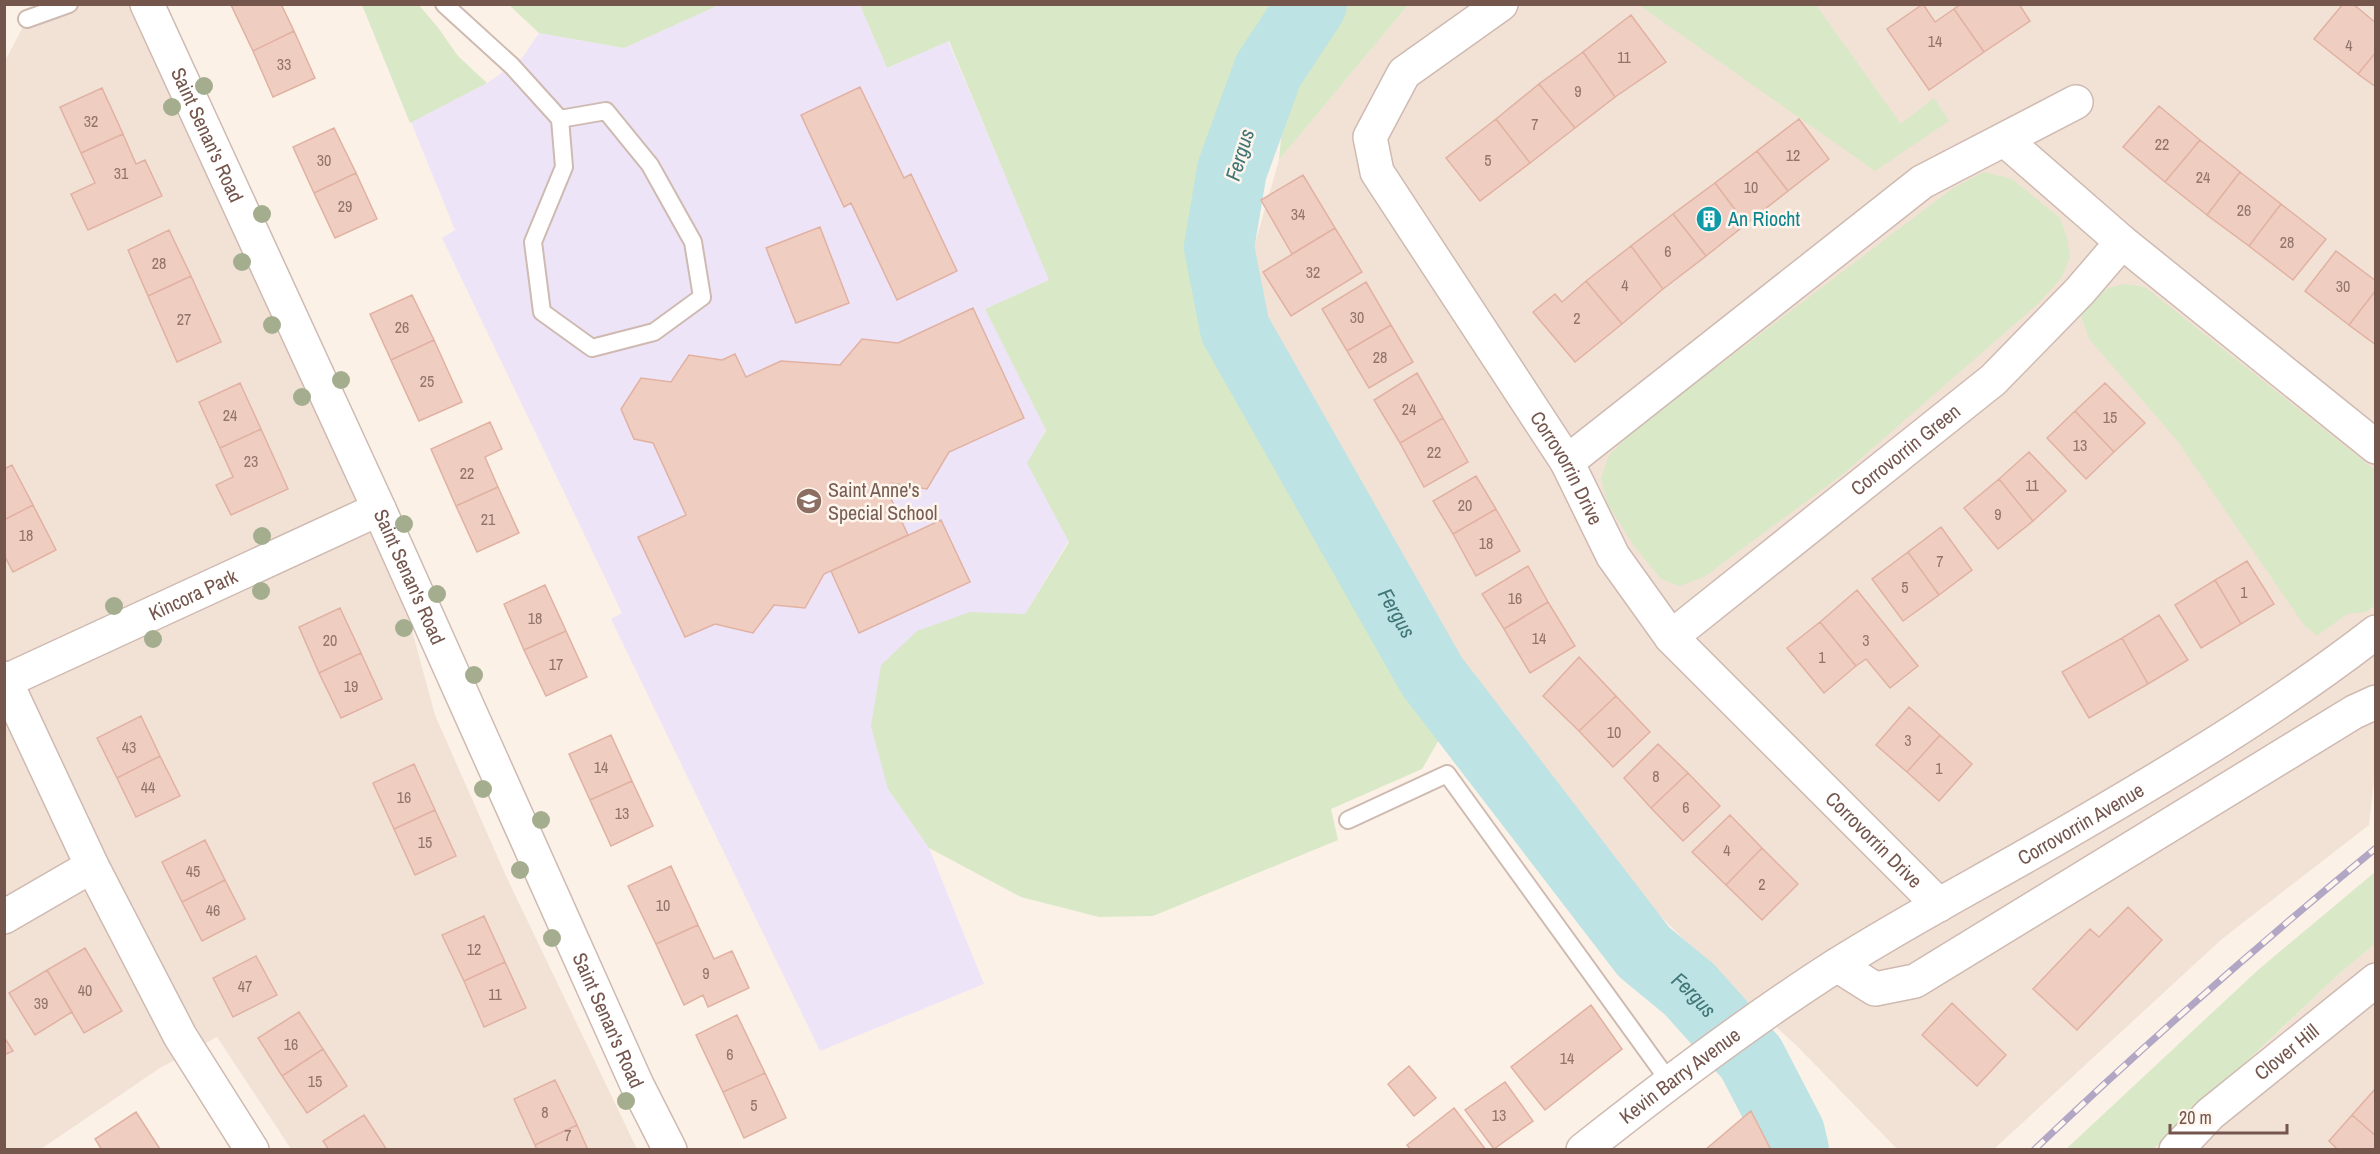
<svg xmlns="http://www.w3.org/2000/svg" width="2380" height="1154" viewBox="0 0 2380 1154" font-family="'Archivo Narrow',sans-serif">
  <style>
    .residential { fill: #f2e2d6 }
    .education { fill: #eee4f8 }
    .green { fill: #d9e8c6 }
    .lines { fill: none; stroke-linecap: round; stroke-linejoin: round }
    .river { stroke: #bde3e4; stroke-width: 70 }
    .building { fill: #efcdc0; stroke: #e1b1a2; stroke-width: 1.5 }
    .lane-casing { stroke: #cfbab1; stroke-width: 20 }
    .street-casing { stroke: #cfbab1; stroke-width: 36 }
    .lane { stroke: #fff; stroke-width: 16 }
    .street { stroke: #fff; stroke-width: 33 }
    .rail-casing { stroke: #b2a6c5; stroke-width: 7 }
    .rail { stroke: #fef5ed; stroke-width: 4.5; stroke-dasharray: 14; stroke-linecap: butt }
    .tree { fill: #a4ae8e }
    .labels { text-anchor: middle; stroke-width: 5; stroke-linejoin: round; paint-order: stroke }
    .number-label { font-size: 16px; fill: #93746a }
    .street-label { font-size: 20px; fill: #74564d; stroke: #fef5ed }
    .culture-label { font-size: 20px; fill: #0d838f; stroke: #fef5ed; text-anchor: start }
    .education-label { font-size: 20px; fill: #785e54; stroke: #fef5ed; text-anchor: start }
    .water-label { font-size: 21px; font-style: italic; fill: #417678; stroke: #fef5ed }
  </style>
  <rect width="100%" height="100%" fill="#fbf1e7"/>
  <path class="residential" d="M69 5H147L379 509 435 715 506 876 637 1149H291L217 1037 160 1068 41 1149H5L4 63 27 19Z
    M1408 5H2375L2376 764 2369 825 2222 939 1994 1149H1897L1795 1044 1737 992 1540 797 1465 695 1241 292 1279 160Z
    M2375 944V1149L2154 1150 2341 972Z"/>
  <path class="education" d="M719 5H860L887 68 948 41 1050 280 985 309 1046 428 1029 463 1069 540 1025 614 888 789 929 848 984 984 820 1051 611 619 622 613 442 238 455 230 411 122 487 83 512 66 523 57 539 33 624 48Z"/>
  <path class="green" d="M362 5H419L439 29 458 56 487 83 410 123Z
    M509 5H719L624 48 539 33Z
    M860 5H1408L1279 160 1287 74 1241 292 1465 695 1422 769 1331 809 1338 840 1153 916 1099 917 1021 897 929 848 888 789 871 726 881 665 917 631 970 612 1025 614 1069 542 1027 463 1046 430 985 309 1049 280 949 41 887 68Z
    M1639 5H1816L1901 124 1934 98 1949 121 1875 171Z
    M1984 172 2012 179 2060 218 2067 237 2070 257 2062 277 2039 303 1842 475 1704 577 1679 586 1661 579 1634 546 1607 503 1601 478 1609 455 1634 430 1953 188Z
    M2125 284 2145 287 2375 470V605L2366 612 2347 614 2317 636 2304 625 2176 439 2089 339 2081 316C2092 296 2102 288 2125 284Z
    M2375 872V944L2341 972 2154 1149 2065 1150 2258 970Z"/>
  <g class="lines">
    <path class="river" id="s1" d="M1312 4 1268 71 1232 170 1219 247 1235 329 1432 676 1644 952 1689 989 1751 1058 1790 1133 1794 1150"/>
  </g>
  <path class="building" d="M281 4 294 31 253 51 231 5Z
    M1923 4 1935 22 1954 9 1984 52 1929 90 1887 29Z
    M1961 4H2019L2030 21 1984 52 1954 9Z
    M2343 4H2353L2376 23V52L2358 74 2314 39Z
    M1631 15 1666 62 1615 97 1583 52Z
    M294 31 315 78 273 97 253 51Z
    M1583 52 1615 97 1575 128 1539 84Z
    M2376 52V87L2358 74Z
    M1539 84 1575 128 1530 163 1496 119Z
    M860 87 904 178 911 174 957 271 897 300 851 203 844 207 801 115Z
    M102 88 123 134 81 153 60 107Z
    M2159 106 2200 140 2165 182 2123 147Z
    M1496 119 1530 163 1480 201 1446 158Z
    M1799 119 1829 159 1788 191 1757 151Z
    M334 128 356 173 314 193 293 147Z
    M123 134 136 164 145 160 162 196 88 230 71 194 95 183 81 153Z
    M2200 140 2240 172 2207 215 2165 182Z
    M1757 151 1788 191 1746 224 1715 183Z
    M2240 172 2281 204 2249 246 2207 215Z
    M356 173 377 219 335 238 314 193Z
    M1303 175 1335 228 1292 254 1261 200Z
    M1715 183 1746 224 1706 256 1673 214Z
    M2281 204 2326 239 2293 280 2249 246Z
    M1673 214 1706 256 1663 289 1631 246Z
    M820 227 849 303 796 323 766 248Z
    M1335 228 1362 272 1291 316 1263 272Z
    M169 230 191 276 148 296 128 250Z
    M1631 246 1663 289 1622 324 1586 281Z
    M2336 251 2376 281V290L2349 325 2305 291Z
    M191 276 221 342 177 362 148 296Z
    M1586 281 1622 324 1575 362 1533 312 1555 294 1562 302Z
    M1366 282 1391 325 1347 351 1322 309Z
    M2376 290V345L2349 325Z
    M412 295 434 340 391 360 370 314Z
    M973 308 1024 418 949 452 927 489 891 483 887 490 908 535 824 574 805 608 774 605 753 633 715 624 685 637 638 537 686 515 653 443 634 439 621 409 641 378 671 382 689 355 722 360 735 354 746 377 781 361 840 365 862 339 898 343Z
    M1391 325 1413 362 1369 388 1347 351Z
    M434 340 462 402 419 421 391 360Z
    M1417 373 1443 418 1400 443 1374 400Z
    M240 383 261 429 220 448 199 402Z
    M2105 383 2145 423 2114 452 2075 411Z
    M2075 411 2114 452 2086 479 2047 438Z
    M1443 418 1468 462 1424 487 1400 443Z
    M490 422 502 449 485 457 498 487 456 506 431 449Z
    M261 429 288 489 231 515 216 485 233 477 220 448Z
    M2029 452 2066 491 2033 521 1999 479Z
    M12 465 33 505 4 520V469Z
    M1476 476 1496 509 1453 534 1433 501Z
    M1999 479 2033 521 1998 549 1964 508Z
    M498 487 519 533 477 552 456 506Z
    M33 505 56 550 13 572 4 555V520Z
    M1496 509 1520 551 1476 576 1453 534Z
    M941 520 970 582 859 633 831 571Z
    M1941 527 1972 570 1939 595 1908 552Z
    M1908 552 1939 595 1903 621 1872 579Z
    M2247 561 2274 604 2241 624 2215 580Z
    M1528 566 1548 602 1504 629 1482 594Z
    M2215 580 2241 624 2201 648 2175 605Z
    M545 585 566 631 524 650 504 604Z
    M1857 590 1918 666 1890 688 1866 659 1856 666 1820 622Z
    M1548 602 1575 646 1530 673 1504 629Z
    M340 608 361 653 319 673 299 627Z
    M2159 615 2188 660 2148 684 2122 638Z
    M1820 622 1856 666 1824 693 1787 648Z
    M566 631 587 677 546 696 524 650Z
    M2122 638 2148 684 2089 718 2062 672Z
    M361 653 382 699 341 718 319 673Z
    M1579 657 1616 696 1579 731 1543 696Z
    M1616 696 1650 732 1613 767 1579 731Z
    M1909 707 1940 735 1907 772 1876 745Z
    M141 716 160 756 117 778 97 738Z
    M611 735 632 781 590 800 569 754Z
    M1940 735 1972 764 1939 801 1907 772Z
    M1658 744 1688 773 1651 808 1624 778Z
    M160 756 180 796 136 817 117 778Z
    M414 764 435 810 394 829 373 783Z
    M1688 773 1720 806 1683 841 1651 808Z
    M632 781 653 826 611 846 590 800Z
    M435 810 456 856 415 875 394 829Z
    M1730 815 1762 848 1726 885 1692 852Z
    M205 840 225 880 182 902 162 862Z
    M1762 848 1798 884 1762 920 1726 885Z
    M671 866 698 925 656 944 628 886Z
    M225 880 245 919 202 941 182 902Z
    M2128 907 2162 940 2077 1030 2033 989 2090 929 2099 937Z
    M484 916 505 962 464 981 442 935Z
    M698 925 714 959 732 951 749 988 708 1007 703 995 684 1005 656 944Z
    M85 948 122 1011 84 1033 47 970Z
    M256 956 277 995 233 1017 213 978Z
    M505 962 526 1008 484 1027 464 981Z
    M47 970 72 1012 35 1035 9 993Z
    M1952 1003 2006 1055 1977 1086 1922 1035Z
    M1591 1005 1622 1049 1545 1110 1511 1067Z
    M299 1012 323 1049 282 1076 258 1038Z
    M737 1015 765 1073 723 1092 696 1035Z
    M4 1037 13 1051 4 1055Z
    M323 1049 347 1086 307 1113 282 1076Z
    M1409 1066 1436 1098 1414 1116 1388 1084Z
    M765 1073 786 1118 744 1138 723 1092Z
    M555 1080 577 1125 535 1145 514 1099Z
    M1505 1082 1533 1121 1494 1149 1465 1110Z
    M2376 1088V1136L2352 1115Z
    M1454 1108 1486 1150H1411L1407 1145Z
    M1751 1111 1771 1150H1705Z
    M136 1112 160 1149 102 1150 95 1139Z
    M364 1115 387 1150H329L323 1141Z
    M2352 1115 2376 1136V1150H2338L2329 1141Z
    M577 1125 588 1150H537L535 1145Z"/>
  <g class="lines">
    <defs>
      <path id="lane" d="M444 4 512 66 560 119 564 167 533 242 542 312 592 348 654 332 702 297 693 242 650 165 606 111 560 119
        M27 19 69 4
        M1348 820 1447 774 1669 1081"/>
      <g id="street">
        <path id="s2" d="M147 4 379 509 637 1085 670 1150"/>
        <path id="s3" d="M1501 4 1404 73 1370 137 1377 172 1567 462 1613 556 1671 637 1939 905"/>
        <path d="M2122 242 2376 447"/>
        <path d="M1567 462 1922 182 2076 102"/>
        <path id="s4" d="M1671 637 1993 380 2079 292 2122 242 2005 140"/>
        <path d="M4 678 92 866 180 1036 252 1150"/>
        <path id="s5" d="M6 681 379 509"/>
        <path d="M4 917 92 866"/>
        <path d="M1837 965 1875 989 1915 981 2354 712 2376 702"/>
        <path id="s6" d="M1583 1150C1665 1085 1749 1021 1837 965 1911 918 1989 878 2064 834 2171 772 2278 708 2376 632"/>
        <path id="s7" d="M2176 1150 2210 1114 2376 980"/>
      </g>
    </defs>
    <use href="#lane" class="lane-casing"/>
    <use href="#street" class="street-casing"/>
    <use href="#lane" class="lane"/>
    <use href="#street" class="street"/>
    <defs>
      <path id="rail" d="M2034 1150C2144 1045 2258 945 2376 848"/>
    </defs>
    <use href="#rail" class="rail-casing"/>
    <use href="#rail" class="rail"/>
  </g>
  <g class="tree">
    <circle cx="204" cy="86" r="9"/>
    <circle cx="172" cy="107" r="9"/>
    <circle cx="262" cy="214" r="9"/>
    <circle cx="242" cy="262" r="9"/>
    <circle cx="272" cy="325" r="9"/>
    <circle cx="341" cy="380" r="9"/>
    <circle cx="302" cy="397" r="9"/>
    <circle cx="404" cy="524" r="9"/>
    <circle cx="262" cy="536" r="9"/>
    <circle cx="261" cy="591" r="9"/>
    <circle cx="437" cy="594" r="9"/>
    <circle cx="114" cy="606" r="9"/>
    <circle cx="404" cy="628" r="9"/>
    <circle cx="153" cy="639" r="9"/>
    <circle cx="474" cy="675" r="9"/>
    <circle cx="483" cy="789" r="9"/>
    <circle cx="541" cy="820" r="9"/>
    <circle cx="520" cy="870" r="9"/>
    <circle cx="552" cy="938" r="9"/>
    <circle cx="626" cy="1101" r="9"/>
  </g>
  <defs>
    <symbol id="building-disc" viewBox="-11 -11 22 22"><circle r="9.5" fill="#0f9aa8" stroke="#fef5ed"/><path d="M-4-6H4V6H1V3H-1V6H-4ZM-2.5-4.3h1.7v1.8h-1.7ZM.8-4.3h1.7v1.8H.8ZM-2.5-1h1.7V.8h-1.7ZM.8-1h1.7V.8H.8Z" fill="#fff"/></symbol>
    <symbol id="school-disc" viewBox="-11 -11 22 22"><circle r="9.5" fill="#8d6e63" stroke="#fef5ed"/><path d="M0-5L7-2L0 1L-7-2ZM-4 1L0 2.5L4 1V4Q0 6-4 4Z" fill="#fff"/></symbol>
  </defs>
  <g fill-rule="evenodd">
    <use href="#building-disc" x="1694" y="204" width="30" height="30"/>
    <use href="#school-disc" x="794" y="486" width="30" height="30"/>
  </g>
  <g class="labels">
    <g class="number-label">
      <text x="1935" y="47">14</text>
      <text x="2349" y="51">4</text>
      <text x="1624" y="63">11</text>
      <text x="284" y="70">33</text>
      <text x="1578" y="97">9</text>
      <text x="91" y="127">32</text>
      <text x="1535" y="130">7</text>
      <text x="2162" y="150">22</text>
      <text x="1793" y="161">12</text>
      <text x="324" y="166">30</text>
      <text x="1488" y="166">5</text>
      <text x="121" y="179">31</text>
      <text x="2203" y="183">24</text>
      <text x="1751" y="193">10</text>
      <text x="345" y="212">29</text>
      <text x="2244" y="216">26</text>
      <text x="1298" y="220">34</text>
      <text x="2287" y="248">28</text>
      <text x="1668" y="257">6</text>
      <text x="159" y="269">28</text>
      <text x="1313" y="278">32</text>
      <text x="1625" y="291">4</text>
      <text x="2343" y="292">30</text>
      <text x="1357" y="323">30</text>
      <text x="1577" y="324">2</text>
      <text x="184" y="325">27</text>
      <text x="402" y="333">26</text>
      <text x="1380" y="363">28</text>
      <text x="427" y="387">25</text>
      <text x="1409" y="415">24</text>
      <text x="230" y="421">24</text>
      <text x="2110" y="423">15</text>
      <text x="2080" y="451">13</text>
      <text x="1434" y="458">22</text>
      <text x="251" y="467">23</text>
      <text x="467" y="479">22</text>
      <text x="2032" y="491">11</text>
      <text x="1465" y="511">20</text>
      <text x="1998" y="520">9</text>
      <text x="488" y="525">21</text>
      <text x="26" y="541">18</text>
      <text x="1486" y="549">18</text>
      <text x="1940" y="567">7</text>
      <text x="1905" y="593">5</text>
      <text x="2244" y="598">1</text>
      <text x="1515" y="604">16</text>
      <text x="535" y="624">18</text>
      <text x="1539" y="644">14</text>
      <text x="330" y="646">20</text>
      <text x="1866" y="646">3</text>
      <text x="1822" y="663">1</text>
      <text x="556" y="670">17</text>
      <text x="351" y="692">19</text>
      <text x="1614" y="738">10</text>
      <text x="1908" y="746">3</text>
      <text x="129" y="753">43</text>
      <text x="601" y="773">14</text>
      <text x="1939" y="774">1</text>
      <text x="1656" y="782">8</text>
      <text x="148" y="793">44</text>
      <text x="404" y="803">16</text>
      <text x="1686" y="813">6</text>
      <text x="622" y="819">13</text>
      <text x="425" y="848">15</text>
      <text x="1727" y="856">4</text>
      <text x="193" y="877">45</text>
      <text x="1762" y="890">2</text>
      <text x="663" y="911">10</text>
      <text x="213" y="916">46</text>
      <text x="474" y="955">12</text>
      <text x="706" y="979">9</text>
      <text x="245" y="992">47</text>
      <text x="85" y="996">40</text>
      <text x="495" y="1000">11</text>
      <text x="41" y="1009">39</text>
      <text x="291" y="1050">16</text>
      <text x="730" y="1060">6</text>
      <text x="1567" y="1064">14</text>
      <text x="315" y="1087">15</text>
      <text x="754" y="1111">5</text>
      <text x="545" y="1118">8</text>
      <text x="1499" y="1121">13</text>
      <text x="568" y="1141">7</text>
    </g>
    <g class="street-label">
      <text dy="7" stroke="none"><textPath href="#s2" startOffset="144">Saint Senan's Road</textPath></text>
      <text dy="7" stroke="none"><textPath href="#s4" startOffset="300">Corrovorrin Green</textPath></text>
      <text dy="7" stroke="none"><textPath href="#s3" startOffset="579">Corrovorrin Drive</textPath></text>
      <text dy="7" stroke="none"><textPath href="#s2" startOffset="630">Saint Senan's Road</textPath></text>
      <text dy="7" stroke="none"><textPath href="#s5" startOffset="206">Kincora Park</textPath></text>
      <text dy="7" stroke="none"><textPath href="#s6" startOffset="596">Corrovorrin Avenue</textPath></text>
      <text dy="7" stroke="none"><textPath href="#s3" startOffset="1065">Corrovorrin Drive</textPath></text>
      <text dy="7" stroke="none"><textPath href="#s2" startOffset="1116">Saint Senan's Road</textPath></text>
      <text dy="7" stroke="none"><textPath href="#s7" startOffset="148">Clover Hill</textPath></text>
      <text dy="7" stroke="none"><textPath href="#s6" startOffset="122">Kevin Barry Avenue</textPath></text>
    </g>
    <g class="culture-label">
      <text x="1728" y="226">An Riocht</text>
    </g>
    <g class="education-label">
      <text x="828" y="497">Saint Anne's<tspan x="828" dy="23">Special School</tspan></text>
    </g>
    <g class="water-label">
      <text transform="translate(1240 155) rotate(-73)" y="7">Fergus</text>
      <text dy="7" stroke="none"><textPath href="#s1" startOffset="674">Fergus</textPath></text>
      <text dy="7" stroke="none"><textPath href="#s1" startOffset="1160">Fergus</textPath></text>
    </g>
  </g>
  <rect width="2380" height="1154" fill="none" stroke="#74564d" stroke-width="12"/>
  <path d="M2170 1124v9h117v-9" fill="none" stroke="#74564d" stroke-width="3"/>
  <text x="2179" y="1124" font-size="18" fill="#74564d" stroke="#fef5ed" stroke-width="4.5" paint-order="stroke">20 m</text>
</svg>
